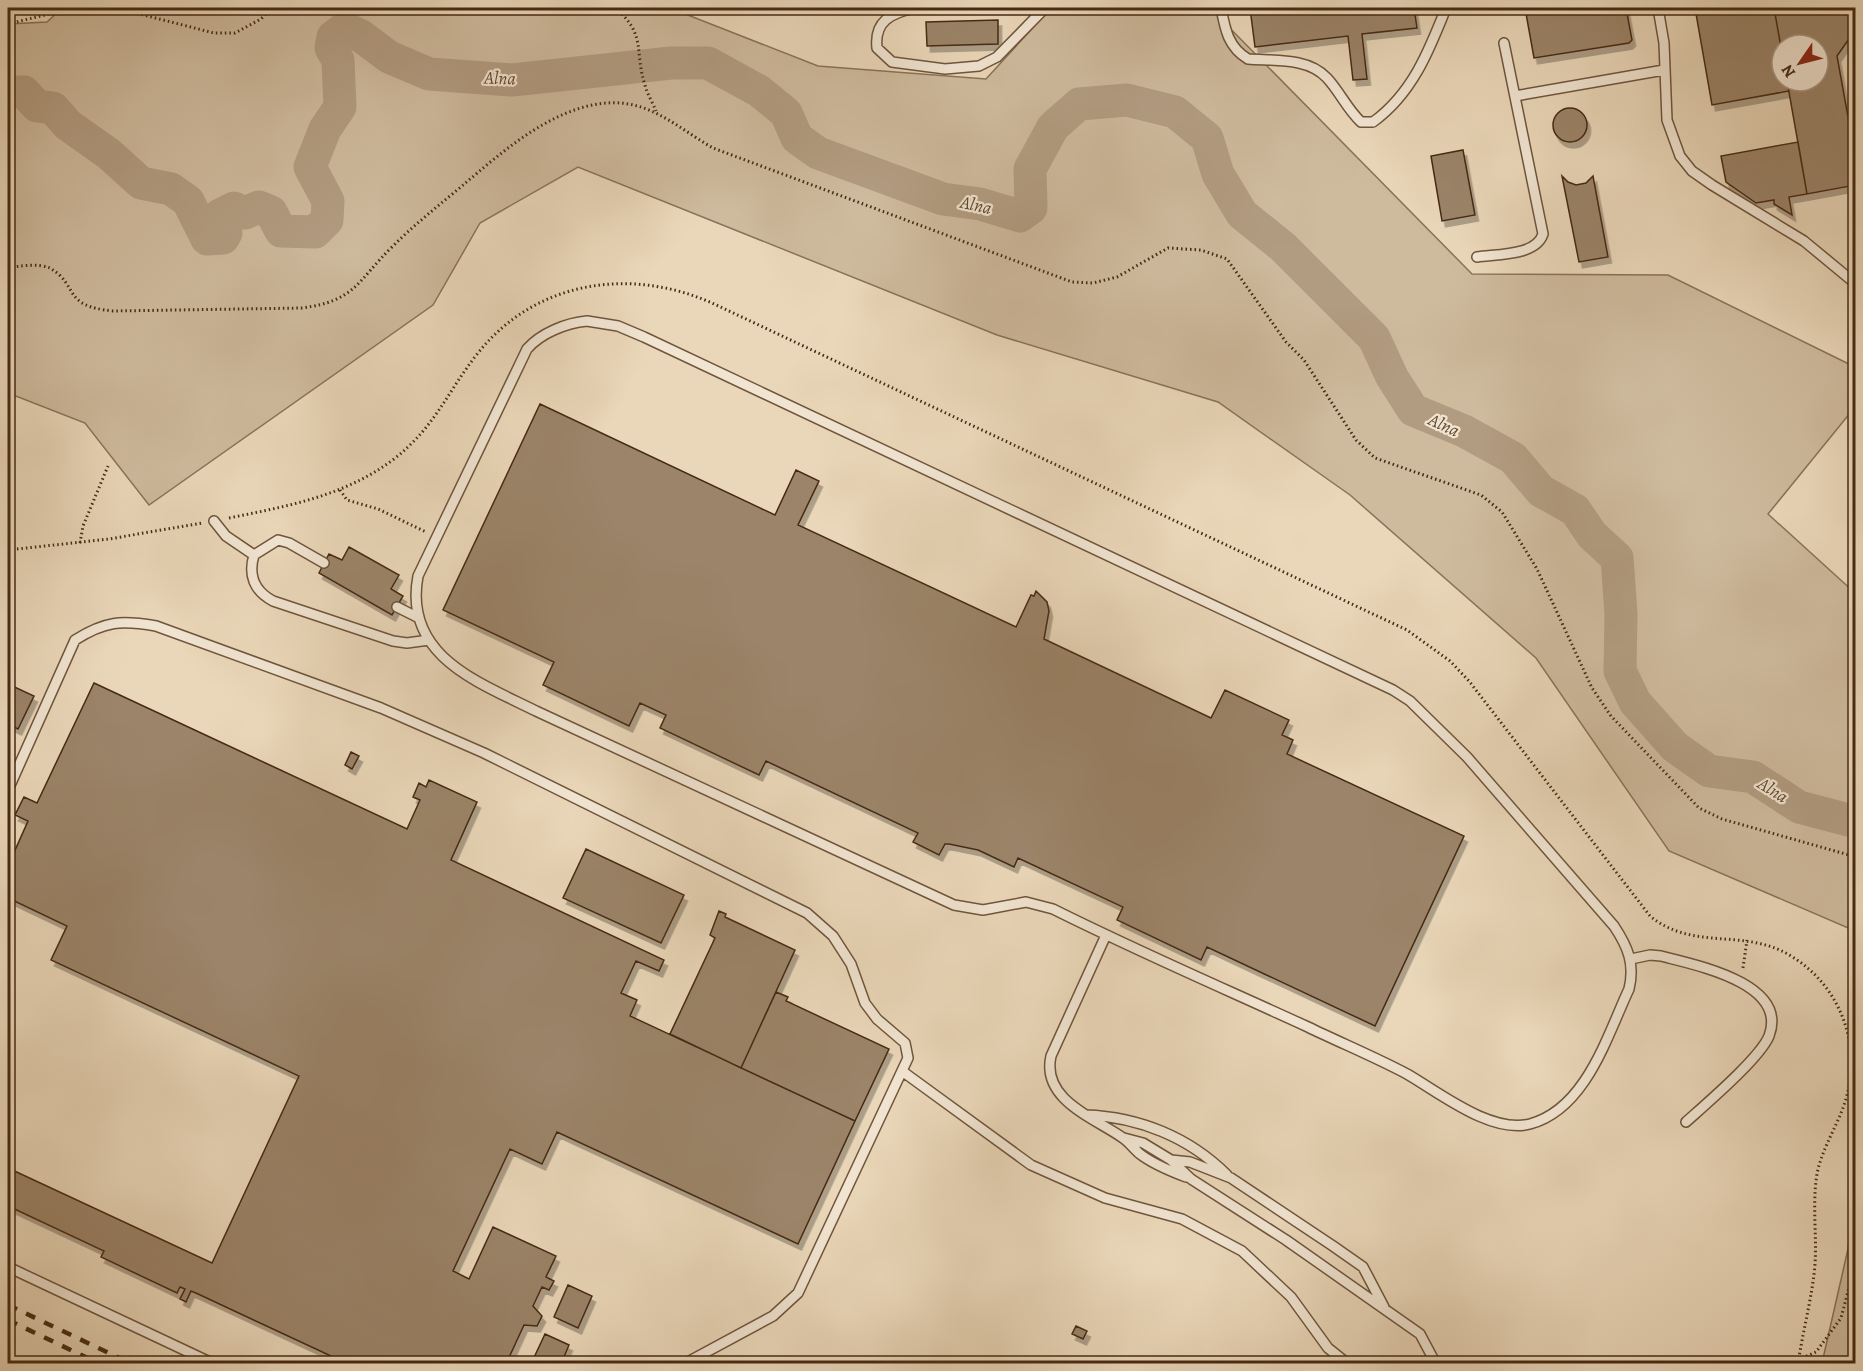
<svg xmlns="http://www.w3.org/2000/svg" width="1863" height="1371" viewBox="0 0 1863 1371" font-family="Alegreya,serif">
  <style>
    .green { fill: #ceba9d; stroke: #8a7258; stroke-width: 1.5 }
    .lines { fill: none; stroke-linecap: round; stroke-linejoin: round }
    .stream { stroke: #876e55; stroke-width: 5 }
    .river { stroke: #b29c81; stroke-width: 33 }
    .building { fill: #9b8469; stroke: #462a13; stroke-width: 1.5; filter: url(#shadow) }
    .lane-casing { stroke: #6f553c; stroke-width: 12 }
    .path { stroke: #462a13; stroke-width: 3; stroke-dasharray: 1.5 3; stroke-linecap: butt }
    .lane { stroke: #f1e5d2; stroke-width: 9 }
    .rail { stroke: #462a13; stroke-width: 4.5; stroke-dasharray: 10 10; stroke-linecap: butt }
    .labels { text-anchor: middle; stroke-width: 4.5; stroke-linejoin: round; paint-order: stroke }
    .water-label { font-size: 18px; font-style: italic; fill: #61462e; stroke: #f1e5d2 }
  </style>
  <defs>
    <filter id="shadow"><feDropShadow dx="3.5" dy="6" stdDeviation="0" flood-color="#0004"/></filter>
  </defs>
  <rect width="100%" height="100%" fill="#ead7b9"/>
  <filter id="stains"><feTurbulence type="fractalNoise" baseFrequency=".00333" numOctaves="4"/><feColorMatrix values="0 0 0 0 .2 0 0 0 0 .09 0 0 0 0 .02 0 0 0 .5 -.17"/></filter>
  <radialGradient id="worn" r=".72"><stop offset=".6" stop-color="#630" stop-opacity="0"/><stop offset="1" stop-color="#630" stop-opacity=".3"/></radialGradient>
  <path class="green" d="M62 8H670L818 66 986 79 1051 8H1210L1472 274 1668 275 1855 367V407L1768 514 1855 593V935L1853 930 1669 851 1536 658 1350 495 1218 402 997 335 578 167 480 223 433 305 149 505 85 423 8 393V24L47 22Z
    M1855 1184V1363H1822L1848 1249Z"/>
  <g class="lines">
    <path class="stream" d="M338 8 345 28"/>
    <path class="river" d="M8 92H24L37 106 53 108 68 125 109 154 141 183 171 189 188 201 207 239 223 238 226 233 220 215 234 208 245 213 259 207 271 212 281 231 315 232 327 220 328 201 310 167 325 129 340 107 338 60 331 48 333 37 345 28 361 36 389 57 429 74 512 80 671 63H708L759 91 786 113 797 138 818 153 943 199 980 204 1020 216 1031 208 1030 169 1053 127 1079 104 1127 100 1175 112 1207 138 1218 174 1242 214 1283 247 1374 338 1392 377 1413 410 1464 431 1513 458 1541 491 1575 510 1592 535 1617 558 1621 614 1620 671 1635 702 1675 747 1709 771 1753 777 1799 807 1856 822"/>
  </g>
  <path class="building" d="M1250 8H1414L1417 28 1362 34 1367 79 1353 80 1348 36 1255 47Z
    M1525 8H1626L1632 40 1629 43 1534 58Z
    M1695 8H1774L1782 53V81H1787L1789 91 1712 105Z
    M1774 8H1856V29L1837 56 1856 161V185L1807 194 1787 81H1818V45H1782V53Z
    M998 20V44L927 46 926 22Z
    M1553 125a17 17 0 1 1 34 0a17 17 0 1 1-34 0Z
    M1798 142 1807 194 1789 197 1792 215 1774 204V200L1756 203 1726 182 1721 156Z
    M1463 150 1475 215 1442 221 1431 156Z
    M1562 176 1568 182 1576 185 1586 183 1593 176 1608 257 1579 262Z
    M540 404 775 515 796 470 819 481 798 525 1016 627 1031 595 1034 596 1036 591 1047 602 1049 611 1044 639 1211 718 1225 690 1289 720 1282 735 1293 740 1287 754 1464 836 1375 1026 1207 947 1201 960 1117 920 1123 907 1018 858 1014 867 978 850 949 844H945L939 855 913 842 918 833 766 761 759 775 660 728 666 715 640 703 629 726 543 685 554 662 443 610Z
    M349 547 399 575 391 589 403 596 392 615 319 573 329 554 342 560Z
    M94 683 407 829 420 800 413 797 419 783 426 787 429 780 477 802 451 860 664 960 659 971 636 961 621 993 637 1000 630 1016 855 1121 798 1244 557 1132 542 1164 510 1149 453 1271 469 1279 493 1227 556 1256 546 1277 554 1281 549 1290 542 1287 533 1306 542 1316 537 1326 524 1325 506 1364H348L198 1294 191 1291 186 1302 180 1299 185 1289 180 1287 177 1293 101 1257 104 1251 8 1206V1168L212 1263 299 1076 51 960 67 926 8 898V866L28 821 15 815 24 797 37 803Z
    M8 684 34 696 18 729 8 724Z
    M351 752 359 756 352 769 345 765Z
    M586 849 684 895 661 943 563 898Z
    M719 911 726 914 725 917 795 950 741 1068 670 1034 715 938 710 935Z
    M776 992 788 997 786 1001 889 1049 855 1121 741 1068Z
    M568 1285 592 1296 578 1328 554 1317Z
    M1076 1326 1087 1331 1083 1339 1072 1334Z
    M545 1334 569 1345 561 1364H531Z"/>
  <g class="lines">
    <defs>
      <path id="lane" d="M915 8C891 13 874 21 877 48L892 62 945 69 979 66 997 57 1045 8
        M1221 8C1225 29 1228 47 1248 59 1273 61 1308 57 1327 78 1340 92 1347 109 1361 122H1373C1412 94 1429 51 1446 8
        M1658 8 1664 43 1667 120 1680 156 1692 171 1712 185 1804 241 1856 284
        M1515 96 1664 70
        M1477 257C1497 254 1536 256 1543 234L1504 43
        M587 321 618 326 644 337 1393 690 1410 701 1467 757 1614 926C1628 947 1635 964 1629 989 1607 1036 1586 1109 1530 1124 1491 1134 1440 1093 1407 1074 1375 1057 1341 1043 1308 1027 1223 988 1137 951 1053 909L1026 902 983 910 954 905 536 711C478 682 403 656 418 576L527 349C541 333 566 323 587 321Z
        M214 521 226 536 254 555
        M324 563 289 543 278 540 254 555C248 575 254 591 273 601L393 641 407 643 429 640
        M397 607 417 617
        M8 790 75 640C105 621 121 620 156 626L381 708 484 753 807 913 833 936 851 964 865 1003 877 1019 905 1043 908 1058 798 1293 773 1316 684 1364
        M1106 935 1051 1056C1041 1100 1095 1118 1123 1138 1129 1142 1134 1149 1140 1154 1153 1164 1170 1171 1186 1177
        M1631 959 1650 955 1661 956C1695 965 1789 983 1769 1036 1760 1058 1706 1104 1686 1122
        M902 1071 1031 1165 1105 1198 1182 1219 1242 1251 1291 1297 1328 1348 1348 1364
        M1086 1115C1139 1117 1189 1137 1227 1175
        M1124 1138 1143 1143 1171 1160 1191 1179 1286 1240 1420 1334 1436 1364
        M1171 1160 1190 1162 1231 1178 1333 1246 1363 1267 1384 1307
        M8 1267 214 1364"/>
    </defs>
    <use href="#lane" class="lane-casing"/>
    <path class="path" d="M615 8C647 34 634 52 645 85 647 94 653 103 656 111
      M8 21 16 22 49 14 132 12 214 33H235L261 19 272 8
      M8 268C19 266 39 263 50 268 80 286 61 306 113 311L302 308C356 301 357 281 393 246 414 225 438 206 462 186 503 151 561 99 620 103 655 105 683 131 713 148L1072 282 1093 283 1117 277 1168 248 1201 250 1227 259 1286 342 1304 360 1356 440 1375 458 1481 495 1502 512 1537 569 1592 688 1611 716 1699 808 1722 819 1856 857
      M340 490 347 500 378 509 426 532
      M229 518C288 506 345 496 394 459 436 426 447 392 478 353 536 280 631 267 712 303L1407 630 1450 661 1469 681 1650 916C1694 952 1744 927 1791 956 1841 986 1863 1047 1845 1102 1837 1127 1822 1148 1817 1174 1812 1204 1817 1235 1815 1265 1812 1298 1803 1330 1798 1364
      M80 543 83 526 108 466
      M8 550 109 539 202 523
      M1743 968 1747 940
      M1798 1360 1816 1352 1841 1318 1856 1261"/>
    <use href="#lane" class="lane"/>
    <path class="rail" d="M8 1305 132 1364
      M8 1320 100 1364"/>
  </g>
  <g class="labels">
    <g class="water-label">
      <text transform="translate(500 78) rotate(2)" y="6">Alna</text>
      <text transform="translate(976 205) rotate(12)" y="6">Alna</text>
      <text transform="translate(1444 425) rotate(25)" y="6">Alna</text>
      <text transform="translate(1773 790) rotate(32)" y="6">Alna</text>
    </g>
  </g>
  <rect width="1863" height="1371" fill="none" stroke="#ead7b9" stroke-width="30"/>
  <rect x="9" y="9" width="1845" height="1353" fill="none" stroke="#462a13" stroke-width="3"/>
  <rect x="15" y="15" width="1833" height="1341" fill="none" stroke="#462a13" stroke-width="1.5"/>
  <g transform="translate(1800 63) rotate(235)"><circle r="28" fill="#f1e5d2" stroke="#ad9a86" stroke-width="1.5"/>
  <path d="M0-4.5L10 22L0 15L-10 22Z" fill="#8f2418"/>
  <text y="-9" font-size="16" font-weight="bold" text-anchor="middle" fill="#462a13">N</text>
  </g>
  <rect width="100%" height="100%" filter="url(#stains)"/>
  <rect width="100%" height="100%" fill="url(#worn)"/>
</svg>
